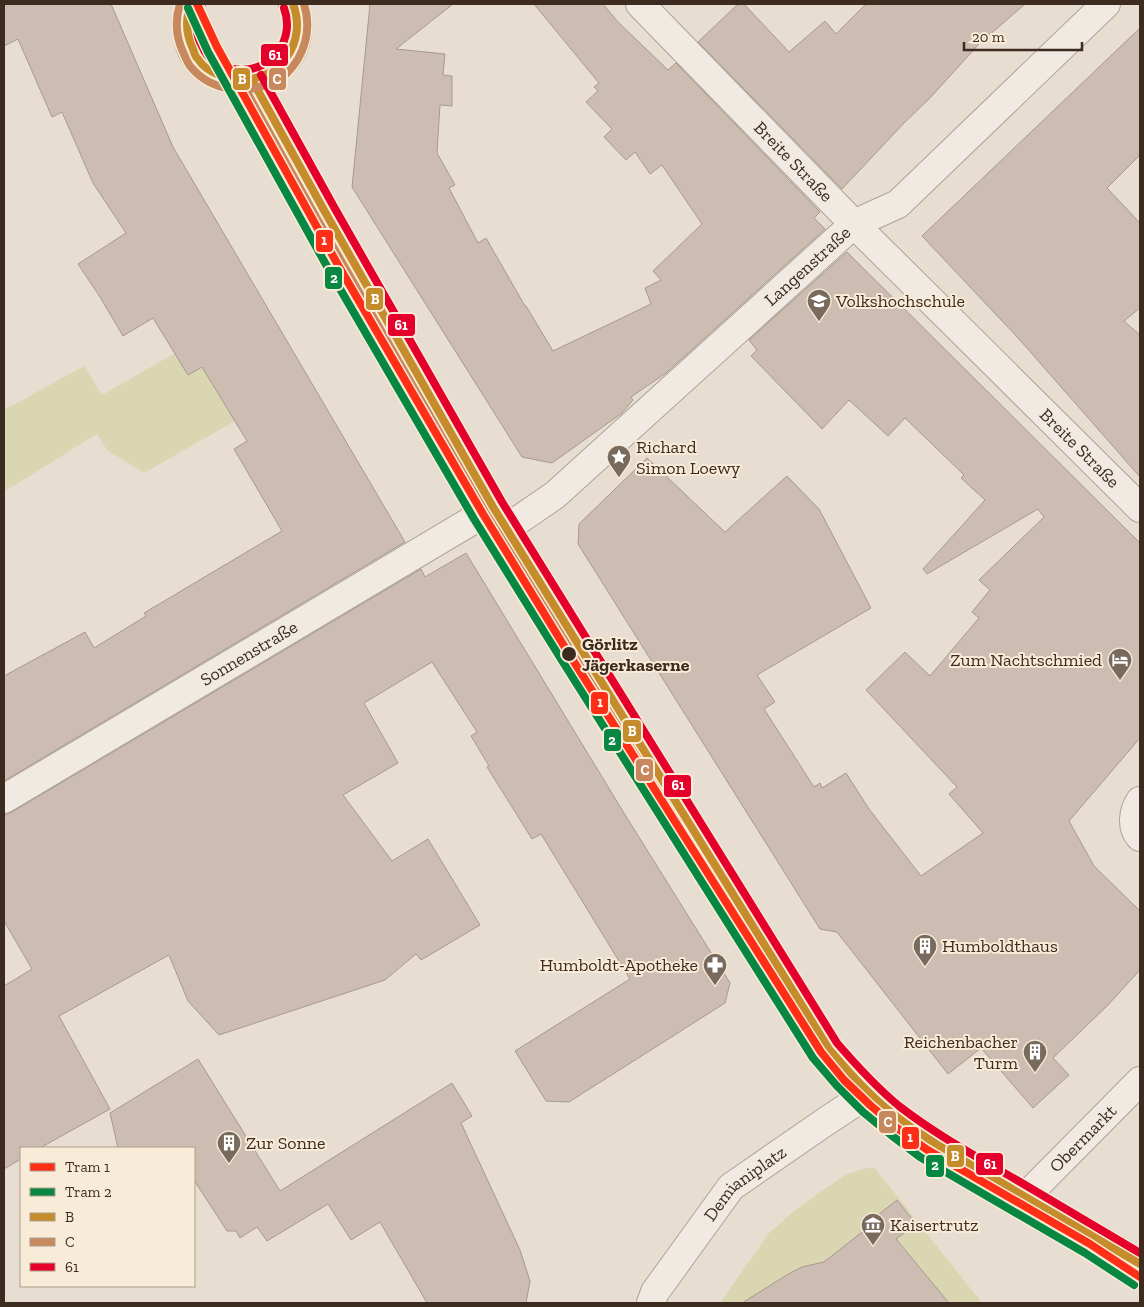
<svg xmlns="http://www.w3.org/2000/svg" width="1144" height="1307" viewBox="0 0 1144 1307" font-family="'Zilla Slab',serif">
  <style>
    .green { fill: #dad6b2 }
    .building { fill: #ccbcb1; stroke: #a8998f }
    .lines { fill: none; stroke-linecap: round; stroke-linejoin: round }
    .street-casing { stroke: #ada399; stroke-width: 30 }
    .secondary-casing { stroke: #9d9389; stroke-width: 30 }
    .street { stroke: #f0eae2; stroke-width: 28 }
    .secondary { stroke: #f0eae2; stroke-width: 28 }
    .bus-1-casing { stroke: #f8ebd7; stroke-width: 11 }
    .bus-2-casing { stroke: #f8ebd7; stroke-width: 11 }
    .bus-3-casing { stroke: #f8ebd7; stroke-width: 11 }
    .bus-1 { stroke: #c58c2b; stroke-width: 8 }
    .bus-2 { stroke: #c8885e; stroke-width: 8 }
    .bus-3 { stroke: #e4002b; stroke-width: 8 }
    .tram-1-casing { stroke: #f8ebd7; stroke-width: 11 }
    .tram-2-casing { stroke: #f8ebd7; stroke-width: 11 }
    .tram-1 { stroke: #ff2e17; stroke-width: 8 }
    .tram-2 { stroke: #088742; stroke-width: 8 }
    .stop-dot { fill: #3d2b1f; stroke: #f8ebd7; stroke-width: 2 }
    .labels { text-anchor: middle; stroke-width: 4; stroke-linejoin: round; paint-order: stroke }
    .street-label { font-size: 18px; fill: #3d2b1f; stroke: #f8ebd7 }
    .poi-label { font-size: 18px; fill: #3d2b1f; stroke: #f8ebd7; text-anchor: start }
    .stop-label { font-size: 18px; font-weight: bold; fill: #3d2b1f; stroke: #f8ebd7; text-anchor: start }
    .line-badge { stroke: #f8ebd7; stroke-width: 2 }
    .badge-label { font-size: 14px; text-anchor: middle; font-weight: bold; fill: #fff }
  </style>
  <rect width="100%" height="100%" fill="#e7ded1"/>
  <path class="green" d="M189 345 182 365 188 375 202 367 235 421 144 473 107 450 97 434 7 490 4 485V410L84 366 102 395Z
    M874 1167 982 1303H720L769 1233 799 1207 845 1175 863 1169Z"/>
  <path class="building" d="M4 4H111L173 147 405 542 4 781V676L85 632 94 648 146 616 144 613 282 531 234 449 247 441 202 367 188 375 153 318 123 336 100 297 78 264 126 233 93 183 62 112 52 117 18 39 4 46Z
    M370 4H453L396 49 445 54 443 75 452 76V106L440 105 437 153 455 185 449 188 478 243 486 238 525 306H526L553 351 651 304 645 288 661 280 653 271 702 224 662 165 650 174 635 152 626 160 604 137 612 129 586 102 598 91 594 87 599 83 534 4H603L618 22 668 70 676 63 820 212 814 218 825 229 666 373 631 397 633 400 622 413 552 463 522 457 352 187Z
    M738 4H744L789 52 825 21 836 34 866 4H1025L979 44 930 98 904 123 842 189 698 42Z
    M1140 28V155L1107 188 1140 223V308L1124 321 1140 335V477L1019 339 922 236Z
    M847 252 1140 543V738L1069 821 1094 866 1140 911V970L1107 1006 1053 1058 1069 1075 1033 1108 981 1048 948 1074 837 932 820 929 578 544 579 524 647 458 725 532 787 476 819 509 871 608 757 675 775 702 764 709 814 787 820 783 822 788 846 773 869 809 921 876 983 833 949 794 957 787 866 690 905 652 930 676 979 618 972 612 990 590 979 580 1044 517 1038 509 927 574 923 569 985 500 961 478 964 475 905 418 888 436 849 400 822 429 751 356 757 350 749 340Z
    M466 553 627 818 730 983 725 1003 569 1102 546 1101 515 1051 630 979 541 834 532 839 487 767 489 766 471 736 477 732 432 662 364 703 398 763 343 795 392 861 428 839 480 925 421 960 416 954 385 980 219 1035 188 1001 169 955 59 1016 110 1109 40 1148H21V1159L4 1169V986L32 969 4 921V815L12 812 421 569 425 577Z
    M198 1059 280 1191 452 1083 472 1116 461 1123 520 1250 530 1281 526 1303H427L380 1222 351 1240 328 1204 267 1241 257 1227 240 1238 236 1231H227L194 1180V1148H118L110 1113Z
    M897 1200 916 1224 896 1239 949 1303H742L790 1273 802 1267 824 1262 875 1222 873 1219Z"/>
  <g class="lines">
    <defs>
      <g id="street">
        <path id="s1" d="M640 4 854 224 1140 508"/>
        <path d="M252 80 325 212 493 507 829 1049C848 1072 869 1094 892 1113 910 1127 929 1139 947 1151L1140 1264"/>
        <path id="s2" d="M507 528 555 495 854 224 898 204 1106 4"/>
        <path id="s3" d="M4 799 483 514 493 507"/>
        <path d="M1140 801C1133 812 1131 827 1140 837"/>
        <path id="s4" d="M1027 1197 1033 1189 1140 1081"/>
        <path id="s5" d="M651 1303 655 1292 731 1187 825 1122 869 1093"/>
      </g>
      <path id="secondary" d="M191 4C185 16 186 29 189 41 203 97 289 91 297 34 298 24 297 13 293 4"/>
    </defs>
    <use href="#street" class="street-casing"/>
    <use href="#secondary" class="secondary-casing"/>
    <use href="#street" class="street"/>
    <use href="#secondary" class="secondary"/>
    <defs>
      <path id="bus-1" d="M191 4C185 19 186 34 193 49 194 52 195 57 198 59 203 67 211 72 219 75 265 94 311 52 293 4
        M252 80 325 212 493 507 829 1049C849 1072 869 1095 893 1114 930 1143 972 1165 1012 1189 1055 1214 1097 1239 1140 1264"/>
      <path id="bus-2" d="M180 4C175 20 176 37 183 52 185 56 187 62 190 66 211 92 248 96 276 80 280 78 283 76 286 74 305 56 312 29 304 4
        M243 85 316 217 485 512 821 1055C841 1079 862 1101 885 1120 923 1151 966 1174 1007 1198 1050 1223 1092 1248 1135 1273"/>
      <path id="bus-3" d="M200 8C196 19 195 31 200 42 202 45 203 49 205 52 209 59 216 63 223 66 261 82 298 46 284 8
        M261 75 334 207 502 502 837 1043C856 1065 876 1087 899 1106 935 1134 975 1156 1015 1179 1057 1204 1098 1228 1140 1253"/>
    </defs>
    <use href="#bus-1" class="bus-1-casing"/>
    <use href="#bus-2" class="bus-2-casing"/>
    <use href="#bus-3" class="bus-3-casing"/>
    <use href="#bus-1" class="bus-1"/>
    <use href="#bus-2" class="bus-2"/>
    <use href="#bus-3" class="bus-3"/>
    <defs>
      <path id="tram-1" d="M197 4 217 47 338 265 483 514 569 654 821 1052 844 1080 870 1105 897 1128 926 1149 1090 1244 1140 1277"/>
      <path id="tram-2" d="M188 8 208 52 329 270 474 519 561 659 813 1058 837 1086 863 1112 891 1135 920 1157 1085 1253 1134 1285"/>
    </defs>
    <use href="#tram-1" class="tram-1-casing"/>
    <use href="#tram-2" class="tram-2-casing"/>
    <use href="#tram-1" class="tram-1"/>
    <use href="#tram-2" class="tram-2"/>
  </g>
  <defs>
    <symbol id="university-pin" viewBox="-11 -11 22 30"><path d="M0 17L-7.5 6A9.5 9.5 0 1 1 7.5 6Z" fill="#786a5d" stroke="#f8ebd7"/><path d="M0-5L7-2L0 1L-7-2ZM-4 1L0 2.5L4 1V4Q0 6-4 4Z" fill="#fff"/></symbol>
    <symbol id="sight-pin" viewBox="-11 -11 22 30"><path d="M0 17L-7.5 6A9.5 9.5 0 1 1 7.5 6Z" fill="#786a5d" stroke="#f8ebd7"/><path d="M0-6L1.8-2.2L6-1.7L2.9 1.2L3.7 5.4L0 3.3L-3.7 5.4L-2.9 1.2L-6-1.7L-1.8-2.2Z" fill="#fff"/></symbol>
    <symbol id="hotel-pin" viewBox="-11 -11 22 30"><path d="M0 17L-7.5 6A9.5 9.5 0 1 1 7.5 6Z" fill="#786a5d" stroke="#f8ebd7"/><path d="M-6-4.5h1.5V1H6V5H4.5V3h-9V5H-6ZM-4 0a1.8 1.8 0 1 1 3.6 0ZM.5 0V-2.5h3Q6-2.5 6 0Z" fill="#fff"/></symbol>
    <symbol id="building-pin" viewBox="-11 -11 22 30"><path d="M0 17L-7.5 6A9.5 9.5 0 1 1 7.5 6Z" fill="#786a5d" stroke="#f8ebd7"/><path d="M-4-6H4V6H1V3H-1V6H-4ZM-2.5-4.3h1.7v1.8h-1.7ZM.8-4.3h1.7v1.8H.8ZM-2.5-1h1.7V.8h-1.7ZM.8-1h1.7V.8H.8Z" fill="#fff"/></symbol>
    <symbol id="pharmacy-pin" viewBox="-11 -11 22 30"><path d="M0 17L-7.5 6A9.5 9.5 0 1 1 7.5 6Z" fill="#786a5d" stroke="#f8ebd7"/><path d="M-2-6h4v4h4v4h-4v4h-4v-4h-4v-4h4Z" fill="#fff"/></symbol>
    <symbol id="museum-pin" viewBox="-11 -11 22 30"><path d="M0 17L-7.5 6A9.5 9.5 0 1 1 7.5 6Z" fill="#786a5d" stroke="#f8ebd7"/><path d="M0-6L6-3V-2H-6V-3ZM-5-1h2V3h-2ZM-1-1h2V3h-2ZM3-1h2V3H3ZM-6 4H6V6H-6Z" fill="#fff"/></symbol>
  </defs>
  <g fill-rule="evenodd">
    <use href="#university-pin" x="805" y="287" width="28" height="38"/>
    <use href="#sight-pin" x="605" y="443" width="28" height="38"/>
    <use href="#hotel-pin" x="1106" y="646" width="28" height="38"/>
    <use href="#building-pin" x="911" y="932" width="28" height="38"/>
    <use href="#pharmacy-pin" x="701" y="951" width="28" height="38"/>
    <use href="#building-pin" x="1021" y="1038" width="28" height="38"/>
    <use href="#building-pin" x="215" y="1129" width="28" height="38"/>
    <use href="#museum-pin" x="859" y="1211" width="28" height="38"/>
  </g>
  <circle class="stop-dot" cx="569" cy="654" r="8"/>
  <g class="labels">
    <g class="street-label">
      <text dy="6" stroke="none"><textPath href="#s1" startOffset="220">Breite Straße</textPath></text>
      <text dy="6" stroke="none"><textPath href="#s2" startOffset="399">Langenstraße</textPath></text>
      <text dy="6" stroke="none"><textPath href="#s1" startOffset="625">Breite Straße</textPath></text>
      <text dy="6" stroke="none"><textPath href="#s3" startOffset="285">Sonnenstraße</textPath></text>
      <text dy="6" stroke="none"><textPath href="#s4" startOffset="81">Obermarkt</textPath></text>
      <text dy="6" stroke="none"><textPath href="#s5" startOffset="154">Demianiplatz</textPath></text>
    </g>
    <g class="poi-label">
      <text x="836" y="307">Volkshochschule</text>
      <text x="636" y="453">Richard<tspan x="636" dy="21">Simon Loewy</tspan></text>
      <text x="1102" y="666" text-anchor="end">Zum Nachtschmied</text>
      <text x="942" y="952">Humboldthaus</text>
      <text x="698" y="971" text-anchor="end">Humboldt-Apotheke</text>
      <text x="1018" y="1048" text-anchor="end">Reichenbacher<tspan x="1018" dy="21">Turm</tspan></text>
      <text x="246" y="1149">Zur Sonne</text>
      <text x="890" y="1231">Kaisertrutz</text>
    </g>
    <g class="stop-label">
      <text x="582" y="650">Görlitz<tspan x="582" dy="21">Jägerkaserne</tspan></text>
    </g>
  </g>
  <g class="line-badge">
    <rect x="260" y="43" width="29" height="24" rx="5" fill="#e4002b"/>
    <rect x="232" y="67" width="19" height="24" rx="5" fill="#c58c2b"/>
    <rect x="268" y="67" width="19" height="24" rx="5" fill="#c8885e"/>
    <rect x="315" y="229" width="19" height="24" rx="5" fill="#ff2e17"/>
    <rect x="324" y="266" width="19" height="24" rx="5" fill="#088742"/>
    <rect x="365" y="287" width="19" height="24" rx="5" fill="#c58c2b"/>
    <rect x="387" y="313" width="29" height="24" rx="5" fill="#e4002b"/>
    <rect x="590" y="691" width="19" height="24" rx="5" fill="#ff2e17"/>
    <rect x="622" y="719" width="20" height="24" rx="5" fill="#c58c2b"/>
    <rect x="603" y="728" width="19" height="24" rx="5" fill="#088742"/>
    <rect x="635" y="758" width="19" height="24" rx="5" fill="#c8885e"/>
    <rect x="663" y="774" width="29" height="24" rx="5" fill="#e4002b"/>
    <rect x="878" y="1110" width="19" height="24" rx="5" fill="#c8885e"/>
    <rect x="901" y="1126" width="19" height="24" rx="5" fill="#ff2e17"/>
    <rect x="946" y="1144" width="19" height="24" rx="5" fill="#c58c2b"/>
    <rect x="975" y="1152" width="29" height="24" rx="5" fill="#e4002b"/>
    <rect x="925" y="1154" width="20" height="24" rx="5" fill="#088742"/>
  </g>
  <g class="badge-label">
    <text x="275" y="60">61</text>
    <text x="242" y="84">B</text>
    <text x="277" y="84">C</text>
    <text x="324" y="245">1</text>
    <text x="334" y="283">2</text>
    <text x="375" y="304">B</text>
    <text x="401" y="330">61</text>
    <text x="600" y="707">1</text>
    <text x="632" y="736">B</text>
    <text x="612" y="745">2</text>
    <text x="645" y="775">C</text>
    <text x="678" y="790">61</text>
    <text x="888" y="1127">C</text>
    <text x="910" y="1142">1</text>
    <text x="955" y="1161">B</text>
    <text x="990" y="1169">61</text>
    <text x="935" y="1170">2</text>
  </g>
  <rect width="1144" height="1307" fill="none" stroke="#3d2b1f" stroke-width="10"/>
  <rect x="20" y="1147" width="175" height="140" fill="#f8ebd7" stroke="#ad9e8d"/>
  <rect x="30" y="1163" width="25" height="8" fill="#ff2e17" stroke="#ad9e8d"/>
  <text x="65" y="1172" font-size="15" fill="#3d2b1f">Tram 1</text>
  <rect x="30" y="1188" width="25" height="8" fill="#088742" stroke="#ad9e8d"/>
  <text x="65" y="1197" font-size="15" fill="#3d2b1f">Tram 2</text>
  <rect x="30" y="1213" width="25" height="8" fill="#c58c2b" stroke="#ad9e8d"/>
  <text x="65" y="1222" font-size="15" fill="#3d2b1f">B</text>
  <rect x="30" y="1238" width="25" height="8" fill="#c8885e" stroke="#ad9e8d"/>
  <text x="65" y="1247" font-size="15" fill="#3d2b1f">C</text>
  <rect x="30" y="1263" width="25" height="8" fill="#e4002b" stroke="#ad9e8d"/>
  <text x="65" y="1272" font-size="15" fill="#3d2b1f">61</text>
  <path d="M964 42v8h118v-8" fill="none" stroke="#3d2b1f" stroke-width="2.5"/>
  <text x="972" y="42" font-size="15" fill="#3d2b1f" stroke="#f8ebd7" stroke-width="4" paint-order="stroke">20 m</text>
</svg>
